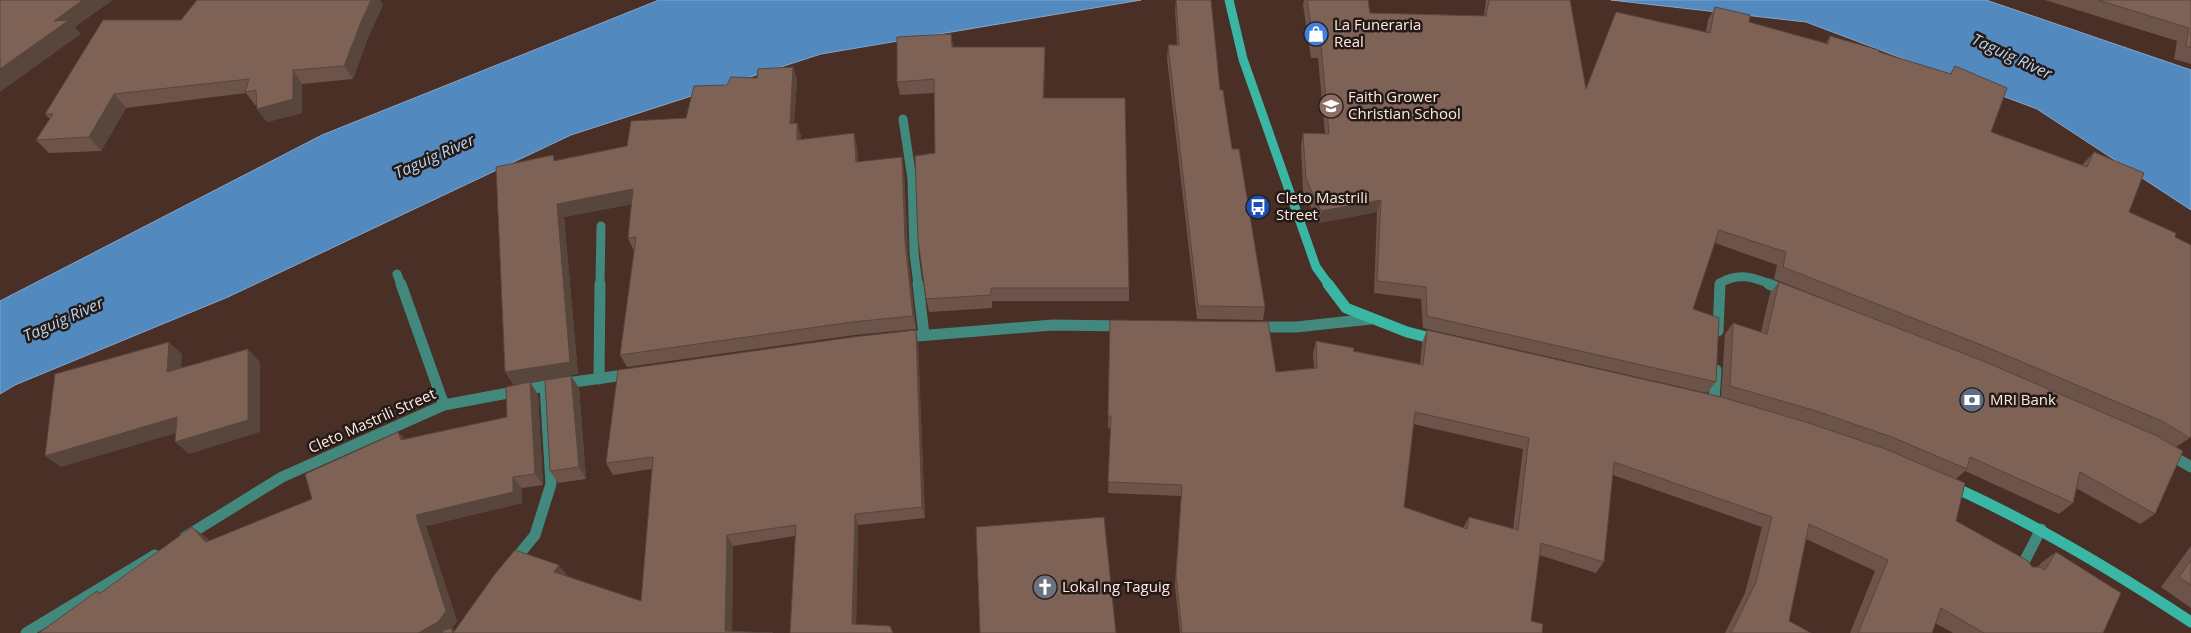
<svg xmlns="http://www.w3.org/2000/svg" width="2191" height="633" viewBox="0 0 2191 633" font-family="'Open Sans',sans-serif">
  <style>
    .water { fill: #5289bf; stroke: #85a6ca }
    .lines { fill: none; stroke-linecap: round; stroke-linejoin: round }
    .service-far1 { stroke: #42887d; stroke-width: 9 }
    .service { stroke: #42887d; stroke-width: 11 }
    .minor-far1 { stroke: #42887d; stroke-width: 9 }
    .minor { stroke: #42887d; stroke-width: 11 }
    .secondary-far1 { stroke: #3ab6a5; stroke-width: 9 }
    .secondary { stroke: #3ab6a5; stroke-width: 11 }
    .wall { fill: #6c544a; fill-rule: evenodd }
    .shaded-wall { fill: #58453c }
    .building { fill: #7e6256; stroke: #58453c; fill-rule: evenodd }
    .labels { text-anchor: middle; stroke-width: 5; stroke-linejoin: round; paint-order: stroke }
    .poi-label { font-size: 15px; fill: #fcebe5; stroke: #261a16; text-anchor: start }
    .street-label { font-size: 15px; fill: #fcebe5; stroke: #261a16 }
    .water-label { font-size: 16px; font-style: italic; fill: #b8d5f3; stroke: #261a16 }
  </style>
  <rect width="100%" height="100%" fill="#492f26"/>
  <path class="water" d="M659 0H1141L821 54 571 135 228 297 15 385 0 394V301L322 135Z
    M1611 0H1986L2191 70V210L2037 109 1806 22Z"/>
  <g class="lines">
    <path class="service-far1" d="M903 119 912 179 914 253 918 285
      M397 274 401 285
      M600 285 601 226"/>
    <path class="service" d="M401 284 444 405
      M918 284 924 335
      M599 379 600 284
      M2020 570 2041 529"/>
    <path class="minor-far1" d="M1720 285V283C1738 272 1754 277 1772 285"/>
    <path class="minor" d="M1769 284 1787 292
      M1255 327H1296L1371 319
      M1718 331 1720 284
      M905 337 1053 325 1123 326
      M1714 402 1716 370
      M2169 454 2191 467
      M185 537 282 477 444 405 545 386 631 374
      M513 562 535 535 551 484 545 386
      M26 633 155 555"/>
    <path class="secondary-far1" d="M1229 0 1243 59 1316 267 1329 285"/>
    <path class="secondary" d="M1328 284 1346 308 1407 332 1438 340
      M1951 486C2036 524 2114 571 2191 622"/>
  </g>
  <path class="wall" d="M1176 0H1211L1220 90 1265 307 1263 320 1197 319 1167 59 1168 45H1177L1175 10Z
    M1304 0H1368L1370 13 1484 16 1486 0H1570L1586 88 1616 12 1706 32 1708 20 1715 7 1749 22 1826 43 1830 36 1950 74 1955 66 1991 132 2082 165 2094 152 2129 212 2175 237 2190 438 2176 447 2155 514 2140 524 2076 488 2073 503 2059 514 1965 471 1956 479V521L2032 567H2038L2041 563 2056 552 2103 633H1953L1935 623 1932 633H1850L1875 571 1806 539 1789 621 1811 633H1725L1745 593 1762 527 1613 475 1604 562 1596 573 1539 555 1531 621 1543 633H1180L1175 586 1181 496 1108 493 1111 428H1108L1110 320 1276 372 1314 368 1313 353 1316 341 1353 351 1420 364 1422 343 1427 330 1721 397 1725 334 1733 323 1761 332 1770 293 1779 282 1872 318 1774 279 1777 265 1715 243 1693 309 1716 382 1707 393 1423 328 1421 299 1374 293 1377 212 1319 223 1303 191 1301 146 1303 133 1325 134 1318 58H1311L1303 5ZM1413 424 1523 449 1513 529 1469 517 1463 528 1404 507Z
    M2045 0H2191V64L2174 59 2177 41Z
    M383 5 369 35 353 79 302 84V113L267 122 257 109V105H255L246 93 126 108 101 151 49 153 36 140 50 119 45 114 181 20Z
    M951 34 953 47H1045V60L1044 98 1129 288V301H992V308L929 312 926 299 935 153 934 93 900 95 897 82Z
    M793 67 797 80 794 123H797L801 136V140L854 133 857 146 858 162 904 171 908 254 916 329 855 335 627 367 620 355 634 251 628 238 631 204 564 217 578 374 514 385 505 372 556 160 627 146 686 118 757 78Z
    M918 343 925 518 858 525 856 624 790 633 795 536 733 546 732 631 39 633 97 591 100 593 207 538 210 541 312 499 398 432 405 439 507 417 530 382 538 395 543 485 522 488V503L426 526 457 621 452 628 455 631 568 576H567L641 601 652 469 613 475 606 463Z
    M571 376 579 388 586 479 558 483 550 471Z
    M2191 546V608L2161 587Z"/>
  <path class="shaded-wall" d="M83 0H113L75 27 81 34 0 92V69L54 21Z
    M371 0H380L383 5 369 35 353 79 344 66 361 22Z
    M1045 47V60L1043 112V98Z
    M793 67 797 80 793 137 790 124Z
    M293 70 302 84V113L267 122 257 109Z
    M114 94 126 108 101 151 89 137Z
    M797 123 801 136 800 154 797 140Z
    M854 133 857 146 859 176 856 162Z
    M902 157 904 171 908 254 916 329 913 316 905 241Z
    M633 189 639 203 564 217 578 374 514 385 505 372 557 204Z
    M1381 200 1377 212 1319 223 1321 211Z
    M916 330 918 343 925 518 922 507Z
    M169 342 182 354 181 384 167 372Z
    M248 349 260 362V432L189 454 175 442Z
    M571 376 579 388 586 479 579 467Z
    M530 382 538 395 543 485 535 474Z
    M177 417 190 429 61 467 45 456Z
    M398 432 409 444 401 440Z
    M513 477 522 488V503L426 526 457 621 452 628 457 633H418L416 515Z
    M855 514 858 525 856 633 852 624Z
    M192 527 207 538 220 553 206 542Z
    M727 535 733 546 732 633 725 631Z
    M559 565 568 576 563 582 554 572Z"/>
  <path class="building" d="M0 0H83L54 21 69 20 0 69Z
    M197 0H371L361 22 344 66 293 70V99L257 109 256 90 245 92 249 79 114 94 89 137 36 140 53 114H45L103 20H181Z
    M1176 0H1211L1220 90H1223L1232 149H1239L1265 307 1198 306 1168 45H1179Z
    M1307 0H1368L1370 13 1486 16 1489 0H1570L1586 89 1616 12 1710 33 1715 7 1750 15 1749 22 1828 44 1830 36 1879 50V52L1951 74 1955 66 2007 88 1991 132 2087 167 2094 152 2144 173 2129 212 2176 233 2175 237 2191 245V436L2190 438 2162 421 1989 348 1783 267 1786 252 1719 230 1693 309 1719 318 1716 382 1427 316 1426 287 1377 281 1381 200 1321 211 1306 179 1303 133 1329 134 1321 45H1314Z
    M2098 0H2191V48L2186 46 2189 28Z
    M951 34 952 47H1045L1043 98H1125L1129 288H991V295L926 299 918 240 915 156 935 153 934 79 897 82V37Z
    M793 67 790 124 797 123V140L854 133 856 162 902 157 905 241 913 316 852 322 620 355 636 237 628 238 633 189 557 204 570 362 505 372 496 167 553 155 554 161 627 146 631 121 686 118 694 86 727 85 731 77 757 78 758 69Z
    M1779 282 1983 361 2155 435 2183 451 2155 514 2080 472 2073 503 1970 457 1967 469 1892 437 1813 410 1730 386 1733 323 1767 334Z
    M1110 320 1268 322 1276 372 1317 368 1316 341 1354 348 1353 351 1423 365 1427 330 1721 397 1809 423 1888 450 1965 483 1956 521 2028 561 2032 567H2039L2045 570 2056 552 2121 593 2103 633H1984L1941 608 1932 633H1858L1888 560 1809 524 1789 621 1811 633H1731L1756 582 1772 517 1614 462 1604 562 1541 543 1531 621 1543 624 1542 633H1543H1182L1176 575 1182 485 1108 482 1111 416H1108ZM1415 412 1529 438 1518 530 1469 517 1467 529 1404 507Z
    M916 330 922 507 855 514 852 624 890 626 893 633H790L796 525 727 535 725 631 773 633H453L495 574 515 550 559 565 554 572 641 601 653 457 606 463 618 370 853 337Z
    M169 342 167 372 248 349V420L175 442 177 417 45 456 55 374Z
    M571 376 579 467 550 471 545 380Z
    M530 382 535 474 513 477V492L416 515 446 611 438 622 418 633H39L97 591 99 594 192 527 206 542 312 499 305 474 398 432 401 440 507 417 506 387Z
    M1104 517 1116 633H980L976 527Z
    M2191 560V585L2179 577Z
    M451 628 453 633H442L444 630Z"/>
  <defs>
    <symbol id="shop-disc" viewBox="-11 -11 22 22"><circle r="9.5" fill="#3f7fe0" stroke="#261a16"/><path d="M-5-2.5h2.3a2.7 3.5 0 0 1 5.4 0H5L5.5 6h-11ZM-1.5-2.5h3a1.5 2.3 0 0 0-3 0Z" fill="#fff"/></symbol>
    <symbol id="school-disc" viewBox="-11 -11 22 22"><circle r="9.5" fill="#8d6e63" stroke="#261a16"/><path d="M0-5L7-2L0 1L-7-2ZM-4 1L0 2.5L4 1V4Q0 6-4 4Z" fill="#fff"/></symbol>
    <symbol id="bus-disc" viewBox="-11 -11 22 22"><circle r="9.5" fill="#1a4fb4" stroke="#261a16"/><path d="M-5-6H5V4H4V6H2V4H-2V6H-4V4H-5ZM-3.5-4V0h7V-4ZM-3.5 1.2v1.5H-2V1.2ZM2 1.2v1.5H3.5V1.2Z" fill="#fff"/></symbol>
    <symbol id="bank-disc" viewBox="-11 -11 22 22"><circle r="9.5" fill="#5c6f8a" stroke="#261a16"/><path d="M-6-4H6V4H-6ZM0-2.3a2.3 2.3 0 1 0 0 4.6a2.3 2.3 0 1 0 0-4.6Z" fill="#fff"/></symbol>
    <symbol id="church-disc" viewBox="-11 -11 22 22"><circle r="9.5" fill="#6b7280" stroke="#261a16"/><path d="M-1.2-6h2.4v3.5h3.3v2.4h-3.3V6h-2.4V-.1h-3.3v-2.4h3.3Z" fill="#fff"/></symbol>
  </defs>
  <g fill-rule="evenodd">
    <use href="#shop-disc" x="1302" y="20" width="28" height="28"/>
    <use href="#school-disc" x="1317" y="92" width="28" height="28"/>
    <use href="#bus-disc" x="1244" y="193" width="28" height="28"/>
    <use href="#bank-disc" x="1958" y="386" width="28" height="28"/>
    <use href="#church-disc" x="1031" y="573" width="28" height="28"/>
  </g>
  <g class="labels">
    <g class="poi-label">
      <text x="1334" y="30">La Funeraria<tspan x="1334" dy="17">Real</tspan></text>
      <text x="1348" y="102">Faith Grower<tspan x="1348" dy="17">Christian School</tspan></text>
      <text x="1276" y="203">Cleto Mastrili<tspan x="1276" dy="17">Street</tspan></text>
      <text x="1990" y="405">MRI Bank</text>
      <text x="1062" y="592">Lokal ng Taguig</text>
    </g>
    <g class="street-label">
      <text transform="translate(372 421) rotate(-24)" y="5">Cleto Mastrili Street</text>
    </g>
    <g class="water-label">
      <text transform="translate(2012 56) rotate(25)" y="6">Taguig River</text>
      <text transform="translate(434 156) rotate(-24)" y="6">Taguig River</text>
      <text transform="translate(63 319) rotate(-24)" y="6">Taguig River</text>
    </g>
  </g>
</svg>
